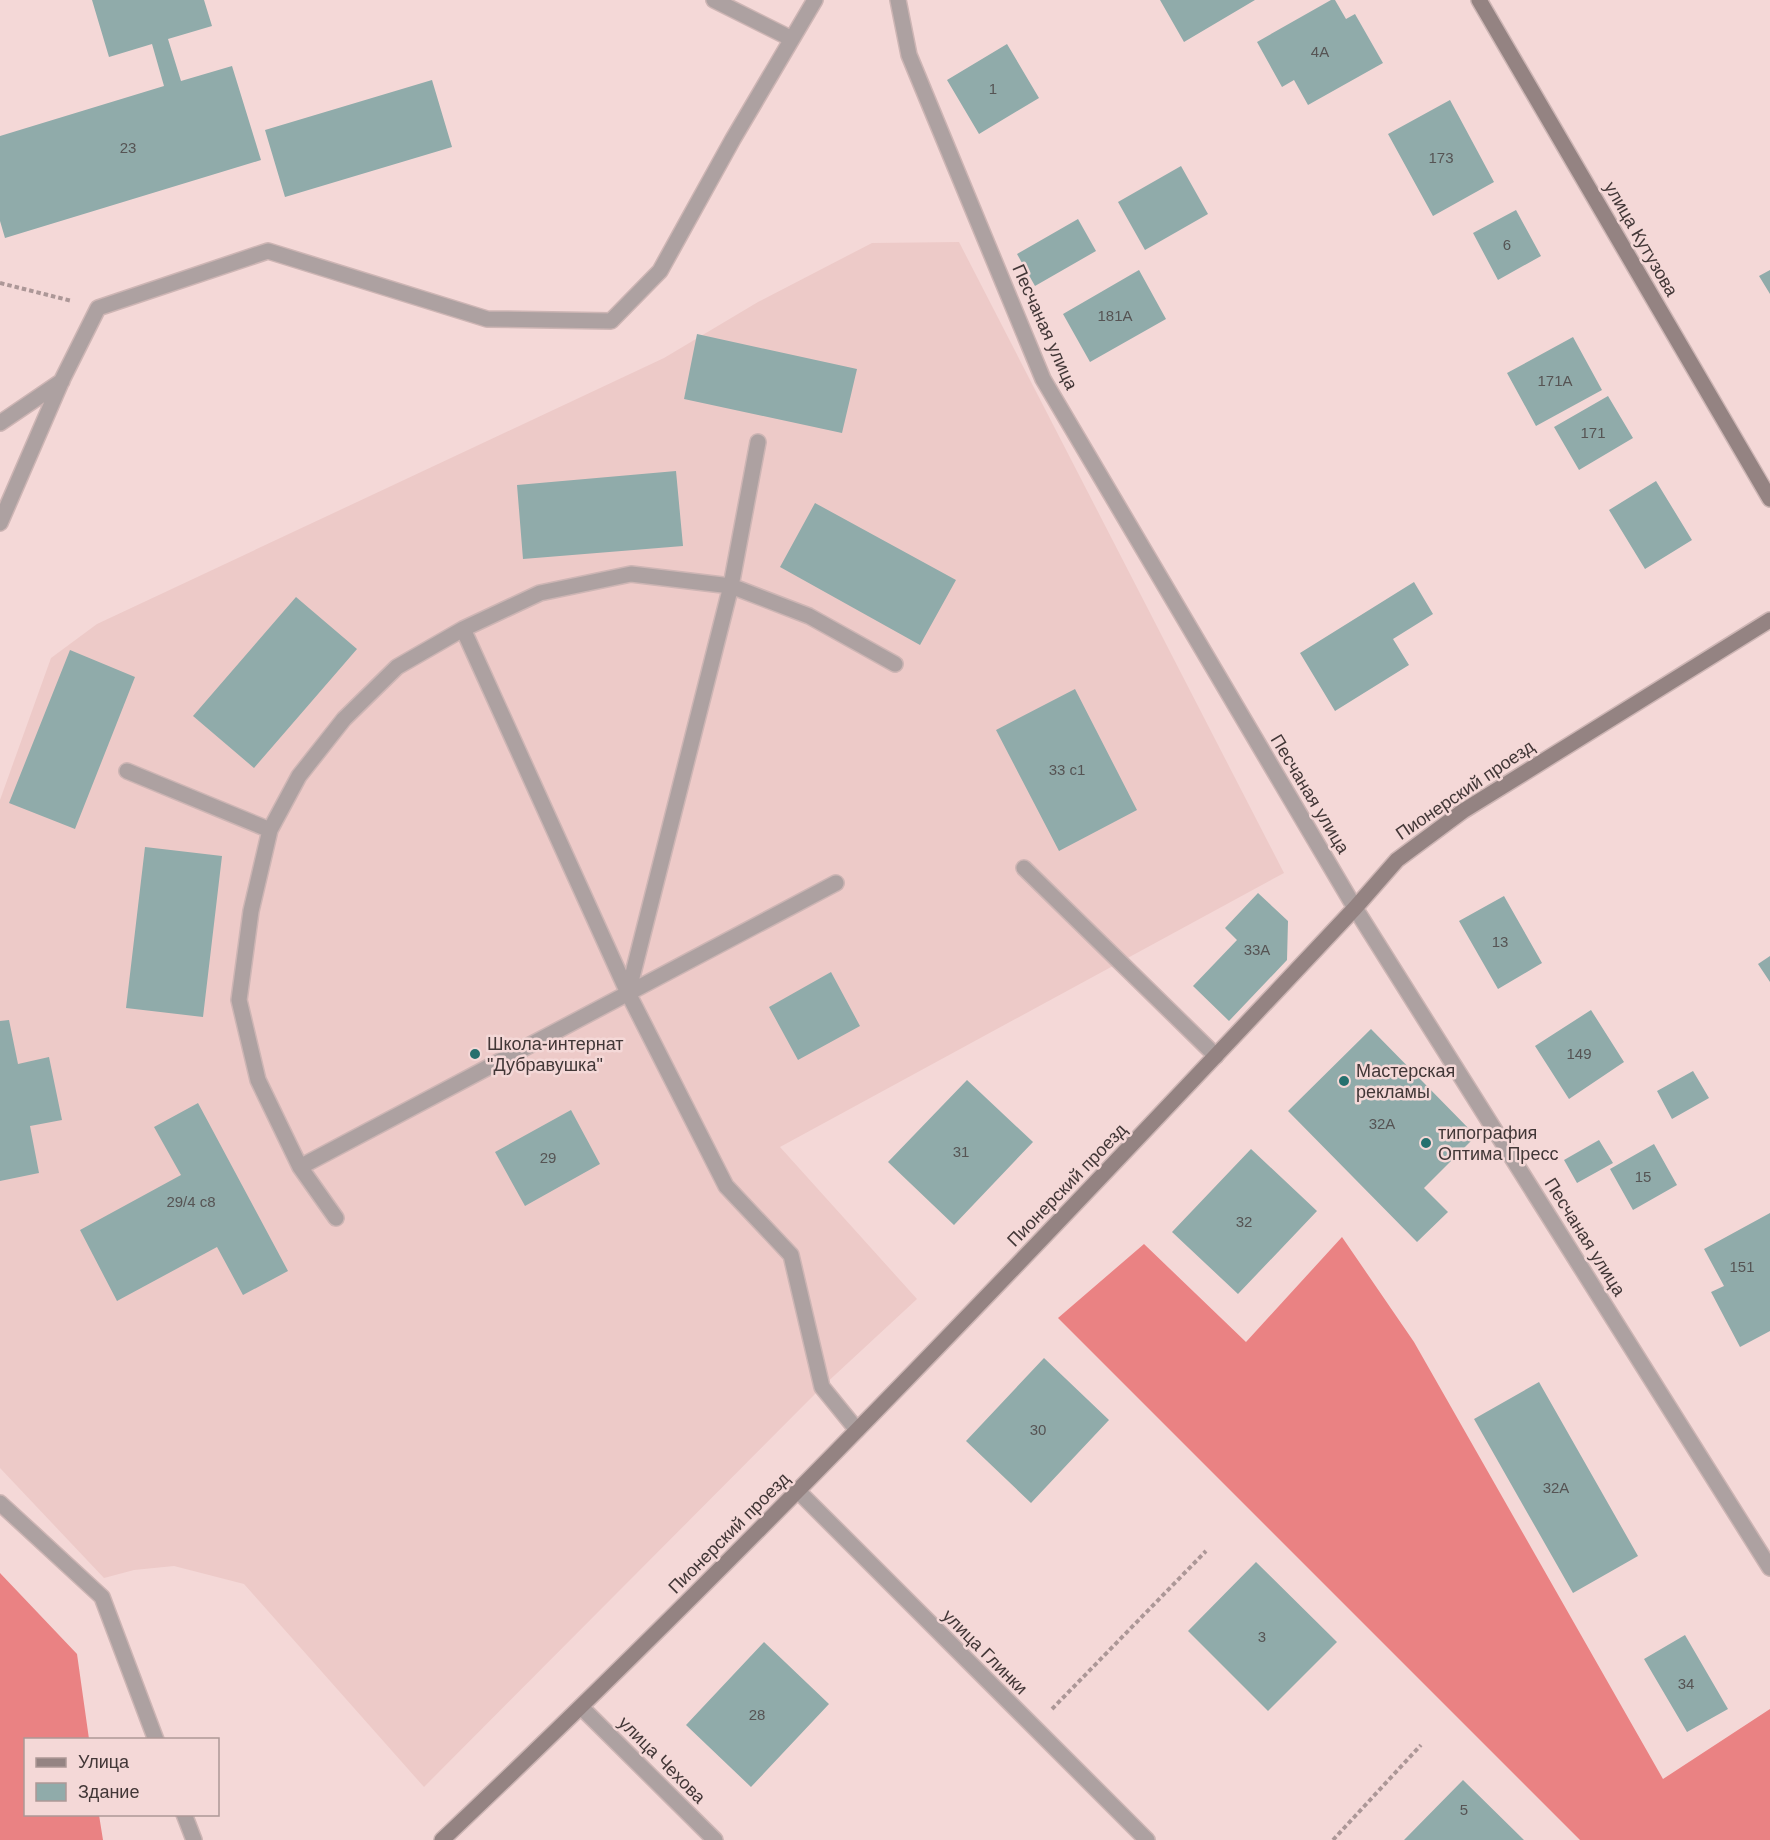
<svg xmlns="http://www.w3.org/2000/svg" width="1770" height="1840" viewBox="0 0 1770 1840" font-family="Helvetica,sans-serif">
  <style>
    .built { fill: #edcac8 }
    .forest { fill: #ea8283 }
    .building { fill: #90abaa }
    .lines { fill: none; stroke-linecap: round; stroke-linejoin: round }
    .lane-casing { stroke: #cdb5b4; stroke-width: 18 }
    .street-casing { stroke: #cdb5b4; stroke-width: 18 }
    .secondary-casing { stroke: #cdb5b4; stroke-width: 18 }
    .path { stroke: #ac9797; stroke-width: 4; stroke-dasharray: 4.5 3; stroke-linecap: butt }
    .lane { stroke: #ada1a1; stroke-width: 15 }
    .street { stroke: #ada1a1; stroke-width: 15 }
    .secondary { stroke: #948382; stroke-width: 15 }
    .poi-dot { fill: #26706e; stroke: #f4d8d7; stroke-width: 2 }
    .labels { text-anchor: middle; stroke-width: 5; stroke-linejoin: round; paint-order: stroke }
    .number-label { font-size: 15px; fill: #565454 }
    .street-label { font-size: 18px; fill: #423737; stroke: #f4d8d7 }
    .poi-label { font-size: 18px; fill: #423737; stroke: #f4d8d7; text-anchor: start }
  </style>
  <rect width="100%" height="100%" fill="#f4d8d7"/>
  <path class="built" d="M959 242 1284 873 780 1147 917 1299 822 1387 424 1787 244 1584 174 1566 134 1570 104 1578 0 1468V800L51 658 97 624 664 358 758 302 872 243Z"/>
  <path class="forest" d="M1342 1237 1414 1342 1663 1779 1770 1709V1840H1580L1058 1318 1144 1244 1246 1342Z
    M0 1573 77 1654 89 1739 26 1740V1814L99 1815 103 1840H0Z"/>
  <path class="building" d="M92 0H204L212 26 168 39 181 81 232 66 261 160 5 238 0 221V136L164 86 152 44 109 57Z
    M1160 0H1255L1184 42Z
    M1331 0H1335L1346 19 1355 14 1383 63 1308 105 1294 80 1282 87 1257 42Z
    M1007 44 1039 98 979 134 947 80Z
    M432 80 452 147 285 197 265 130Z
    M1450 100 1494 182 1433 216 1388 134Z
    M1181 166 1208 214 1145 250 1118 202Z
    M1516 210 1541 256 1498 280 1473 233Z
    M1078 219 1096 251 1035 286 1017 254Z
    M1139 270 1166 319 1090 362 1063 314Z
    M1770 270V294L1759 276Z
    M697 334 857 369 842 433 684 399Z
    M1573 337 1602 390 1536 426 1507 373Z
    M1608 396 1633 438 1579 470 1554 427Z
    M676 471 683 546 523 559 517 485Z
    M1656 481 1692 540 1645 569 1609 510Z
    M815 503 956 580 920 645 780 567Z
    M1414 582 1433 614 1393 639 1409 665 1335 711 1300 653Z
    M296 597 357 649 254 768 193 716Z
    M70 650 135 677 75 829 9 803Z
    M1075 689 1137 810 1059 851 996 730Z
    M145 847 222 856 203 1017 126 1008Z
    M1258 893 1288 921 1287 960 1229 1021 1193 986 1237 940 1225 928Z
    M1504 896 1542 963 1498 989 1459 921Z
    M1770 956V982L1758 964Z
    M831 972 860 1026 798 1060 769 1007Z
    M1591 1010 1624 1062 1569 1099 1535 1046Z
    M9 1020 18 1064 49 1057 62 1120 30 1126 39 1173 0 1181V1021Z
    M1371 1029 1476 1136 1424 1188 1448 1212 1417 1242 1288 1111Z
    M1693 1071 1709 1098 1672 1119 1657 1091Z
    M967 1080 1033 1142 954 1225 888 1162Z
    M198 1103 288 1271 243 1295 217 1247 117 1301 80 1230 181 1175 154 1127Z
    M571 1110 600 1164 525 1206 495 1152Z
    M1599 1140 1613 1163 1577 1183 1564 1160Z
    M1654 1144 1677 1185 1633 1210 1610 1169Z
    M1251 1149 1317 1211 1238 1294 1172 1232Z
    M1770 1213V1331L1740 1347 1711 1292 1724 1286 1704 1249Z
    M1044 1358 1109 1420 1031 1503 966 1441Z
    M1539 1382 1638 1556 1573 1593 1474 1419Z
    M1256 1562 1337 1642 1268 1711 1188 1631Z
    M1685 1635 1728 1709 1687 1732 1644 1659Z
    M764 1642 829 1704 751 1787 686 1725Z
    M1463 1780 1524 1840H1404Z"/>
  <g class="lines">
    <defs>
      <path id="lane" d="M714 0 792 39
        M0 423 62 381
        M758 442 731 586 628 993 726 1186 791 1255 822 1387 857 1430
        M0 523 62 380 98 308 268 251 487 319 611 321 660 271 733 139 815 0
        M463 629 628 993
        M127 771 270 830
        M1024 868 1216 1056
        M300 1167 836 883
        M336 1218 300 1167 258 1080 239 1000 251 911 270 830 299 776 344 719 397 667 463 629 540 593 631 574 731 586 809 616 895 664
        M0 1503 102 1597 156 1740
        M184 1814 194 1840"/>
      <path id="street" d="M898 0 909 55 1043 379 1355 908 1770 1568
        M798 1491 1147 1840
        M582 1708 715 1840"/>
      <path id="secondary" d="M1479 0 1770 499
        M442 1840C758 1541 1057 1225 1355 908L1397 860 1463 811 1770 620"/>
    </defs>
    <use href="#lane" class="lane-casing"/>
    <use href="#street" class="street-casing"/>
    <use href="#secondary" class="secondary-casing"/>
    <path class="path" d="M0 283 72 301
      M1052 1709 1206 1551
      M1333 1840 1421 1745"/>
    <use href="#lane" class="lane"/>
    <use href="#street" class="street"/>
    <use href="#secondary" class="secondary"/>
  </g>
  <g class="poi-dot">
    <circle cx="475" cy="1054" r="6"/>
    <circle cx="1344" cy="1081" r="6"/>
    <circle cx="1426" cy="1143" r="6"/>
  </g>
  <g class="labels">
    <g class="number-label">
      <text x="1320" y="57">4А</text>
      <text x="993" y="94">1</text>
      <text x="128" y="153">23</text>
      <text x="1441" y="163">173</text>
      <text x="1507" y="250">6</text>
      <text x="1115" y="321">181А</text>
      <text x="1555" y="386">171А</text>
      <text x="1593" y="438">171</text>
      <text x="1067" y="775">33 с1</text>
      <text x="1500" y="947">13</text>
      <text x="1257" y="955">33А</text>
      <text x="1579" y="1059">149</text>
      <text x="1382" y="1129">32А</text>
      <text x="961" y="1157">31</text>
      <text x="548" y="1163">29</text>
      <text x="1643" y="1182">15</text>
      <text x="191" y="1207">29/4 с8</text>
      <text x="1244" y="1227">32</text>
      <text x="1742" y="1272">151</text>
      <text x="1038" y="1435">30</text>
      <text x="1556" y="1493">32А</text>
      <text x="1262" y="1642">3</text>
      <text x="1686" y="1689">34</text>
      <text x="757" y="1720">28</text>
      <text x="1464" y="1815">5</text>
    </g>
    <g class="street-label">
      <text transform="translate(1641 239) rotate(60)" y="6">улица Кутузова</text>
      <text transform="translate(1045 327) rotate(66)" y="6">Песчаная улица</text>
      <text transform="translate(1465 790) rotate(-34)" y="6">Пионерский проезд</text>
      <text transform="translate(1310 794) rotate(59)" y="6">Песчаная улица</text>
      <text transform="translate(1067 1185) rotate(-46)" y="6">Пионерский проезд</text>
      <text transform="translate(1585 1237) rotate(58)" y="6">Песчаная улица</text>
      <text transform="translate(729 1533) rotate(-45)" y="6">Пионерский проезд</text>
      <text transform="translate(985 1652) rotate(45)" y="6">улица Глинки</text>
      <text transform="translate(662 1760) rotate(45)" y="6">улица Чехова</text>
    </g>
    <g class="poi-label">
      <text x="487" y="1050">Школа-интернат<tspan x="487" dy="21">"Дубравушка"</tspan></text>
      <text x="1356" y="1077">Мастерская<tspan x="1356" dy="21">рекламы</tspan></text>
      <text x="1438" y="1139">типография<tspan x="1438" dy="21">Оптима Пресс</tspan></text>
    </g>
  </g>
  <rect x="24" y="1738" width="195" height="78" fill="#f4d8d7" stroke="#ad9897" stroke-width="1.5"/>
  <rect x="36" y="1758" width="30" height="9" fill="#948382" stroke="#ad9897" stroke-width="1.5"/>
  <text x="78" y="1768" font-size="18" fill="#423737">Улица</text>
  <rect x="36" y="1783" width="30" height="18" fill="#90abaa" stroke="#ad9897" stroke-width="1.5"/>
  <text x="78" y="1798" font-size="18" fill="#423737">Здание</text>
</svg>
